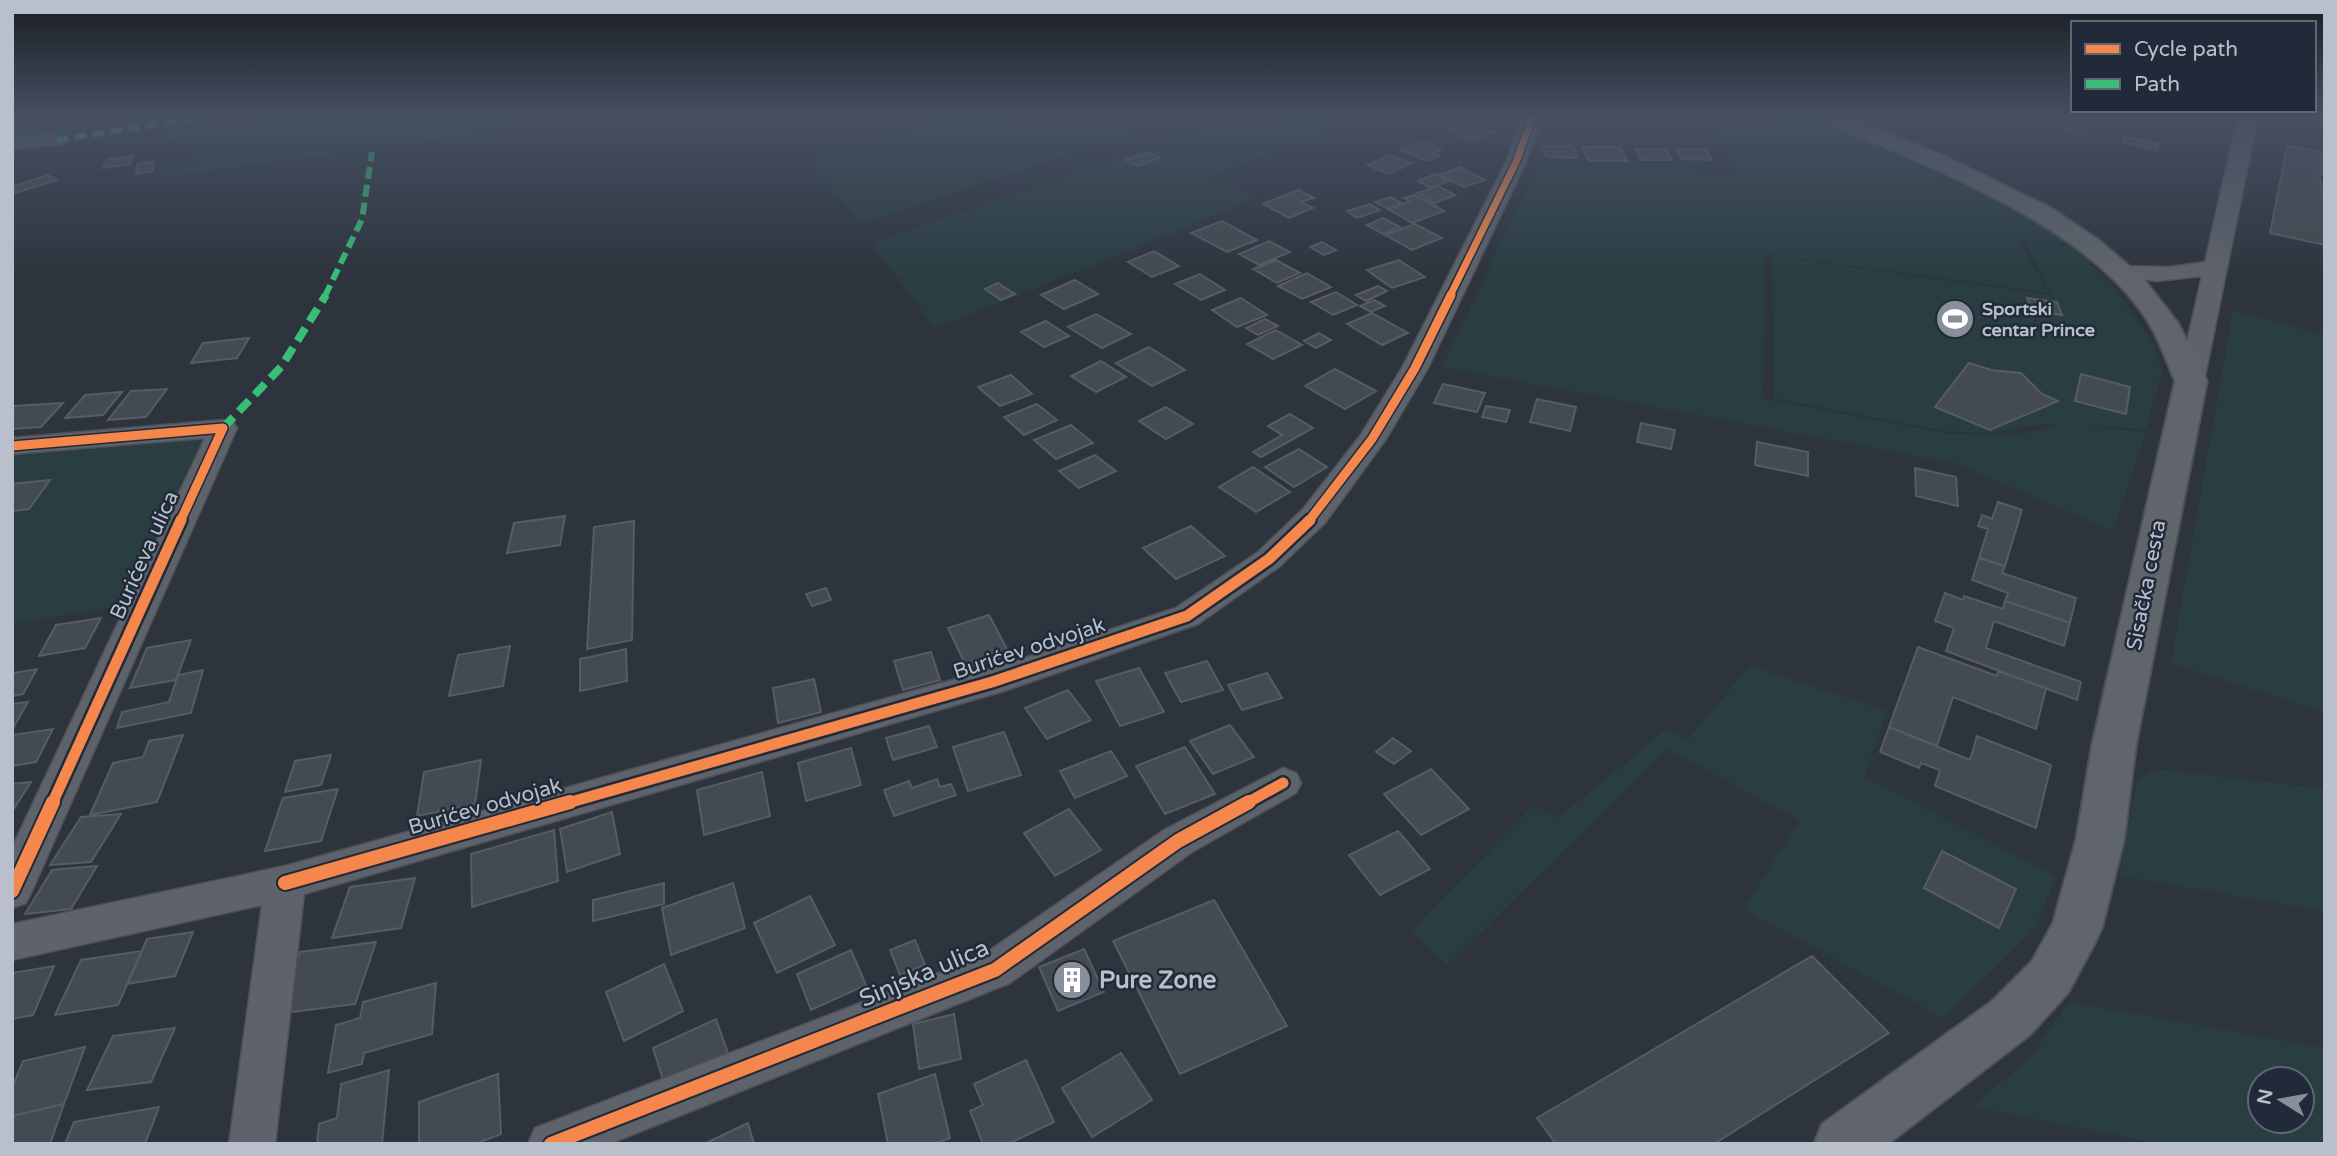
<svg xmlns="http://www.w3.org/2000/svg" width="2337" height="1156" viewBox="0 0 2337 1156" font-family="'Varela Round',sans-serif">
  <style>
    .green { fill: #2a3e42; fill-rule: evenodd }
    .building { fill: #444a51; stroke: #565b64; stroke-width: 2 }
    .lines { fill: none; stroke-linecap: round; stroke-linejoin: round }
    .minor-casing { stroke: #4c5057; stroke-width: 3 }
    .major-casing { stroke: #4b5059; stroke-width: 4 }
    .minor { fill: #5e626a; fill-rule: evenodd }
    .major { fill: #60656c; fill-rule: evenodd }
    .quiet-far1 { stroke: #3abd76; stroke-width: 6; stroke-dasharray: 12 6; stroke-linecap: butt }
    .quiet { stroke: #3abd76; stroke-width: 8; stroke-dasharray: 15 8; stroke-linecap: butt }
    .cycleway-far3-casing { stroke: #202a38; stroke-width: 10 }
    .cycleway-far2-casing { stroke: #202a38; stroke-width: 12 }
    .cycleway-far1-casing { stroke: #202a38; stroke-width: 16 }
    .cycleway-casing { stroke: #202a38; stroke-width: 18 }
    .cycleway-far3 { stroke: #f5874c; stroke-width: 7 }
    .cycleway-far2 { stroke: #f5874c; stroke-width: 9 }
    .cycleway-far1 { stroke: #f5874c; stroke-width: 11 }
    .cycleway { stroke: #f5874c; stroke-width: 14 }
    .labels { text-anchor: middle; stroke-width: 5; stroke-linejoin: round; paint-order: stroke }
    .far-poi-label { font-size: 18px; font-weight: bold; fill: #b9c0cc; stroke: #202a38; text-anchor: start }
    .street-label { font-size: 21px; fill: #b9c0cc; stroke: #202a38 }
    .near-street-label { font-size: 24px; fill: #b9c0cc; stroke: #202a38 }
    .near-poi-label { font-size: 24px; font-weight: bold; fill: #b9c0cc; stroke: #202a38; text-anchor: start }
  </style>
  <rect width="100%" height="100%" fill="#2d343d"/>
  <path class="green" d="M67 116H202L12 141V129Z
    M221 116H609L157 178V170L197 164 196 136 164 142 167 124Z
    M953 116H1183L860 224 810 162Z
    M1239 116H1367L1209 177 1258 198 935 329 872 243Z
    M1572 116H1805L1978 192 2034 221 2070 244 2019 239 2049 293 1765 254 1763 399 1950 434 2016 435 2056 426 2041 424 1988 433 1943 431 1774 398 1772 256 2051 295 2025 241 2071 246 2111 283 2153 343 2162 371 2146 429 2083 426 2146 432 2113 531 1955 463 1442 367 1536 168 1741 175 1709 124 1572 123Z
    M2233 310 2325 335V713L2171 663Z
    M207 439 126 605 12 624V456Z
    M1750 666 1887 711 1864 777 2057 876 2034 930 1943 1018 1743 909 1800 821 1667 749 1447 965 1412 930 1534 805 1558 818 1667 729 1688 739Z
    M2157 769 2325 789V911L2119 876 2137 780Z
    M2069 1002 2325 1048V1144H2161L1973 1107 2031 1056ZM2260 1079H2302V1121H2260Z"/>
  <path class="building" d="M2071 120 2092 124 2086 135 2065 130Z
    M1469 121 1494 132 1472 141 1447 130Z
    M2125 137 2159 144 2156 150 2123 142Z
    M1422 141 1442 149 1432 154 1439 156 1428 161 1400 150Z
    M1539 146H1573L1578 158 1547 157Z
    M2287 146 2325 152V175L2319 174 2325 202V245L2270 233Z
    M1582 147H1620L1628 161H1589Z
    M1635 149H1666L1672 160H1641Z
    M1677 149H1706L1712 160 1682 159Z
    M1148 152 1160 158 1137 166 1125 160Z
    M1390 155 1411 163 1389 174 1367 165Z
    M133 156 130 164 103 168 107 160Z
    M154 161 153 171 136 174 138 164Z
    M1460 167 1485 180 1464 187 1439 175Z
    M1435 174 1449 181 1431 188 1418 181Z
    M48 175 57 180 12 194V187Z
    M1438 186 1455 195 1434 203 1417 193Z
    M1298 190 1314 198 1301 202 1313 208 1289 218 1263 204Z
    M1414 195 1437 207 1444 211 1412 223 1388 209 1410 201 1404 198Z
    M1390 197 1403 204 1388 209 1375 202Z
    M1370 204 1380 210 1357 218 1347 211Z
    M1383 218 1400 227 1383 234 1367 225Z
    M1222 221 1257 240 1227 252 1191 233Z
    M1415 224 1442 238 1412 250 1385 235Z
    M1269 241 1290 252 1259 265 1239 254Z
    M1322 242 1336 250 1324 255 1310 247Z
    M1154 251 1179 266 1152 277 1128 262Z
    M1276 260 1300 273 1277 283 1253 269Z
    M1399 260 1425 277 1392 288 1367 270Z
    M1307 273 1331 287 1302 299 1278 286Z
    M1200 274 1225 290 1201 300 1175 284Z
    M1075 280 1098 294 1064 309 1041 295Z
    M998 283 1015 294 1001 300 985 289Z
    M1378 286 1387 291 1366 301 1356 295Z
    M1336 292 1357 305 1333 315 1311 302Z
    M1241 298 1267 315 1237 327 1212 310Z
    M2027 298 2057 302 2062 315 2032 311Z
    M1374 300 1385 306 1371 312 1360 306Z
    M1372 313 1408 333 1382 345 1347 324Z
    M1096 314 1131 334 1102 348 1068 327Z
    M1265 319 1278 326 1258 335 1246 328Z
    M1046 321 1069 336 1044 347 1021 332Z
    M1276 330 1302 345 1273 359 1247 344Z
    M1319 333 1331 340 1316 348 1304 341Z
    M249 338 237 358 191 363 203 343Z
    M1149 347 1185 370 1152 386 1116 363Z
    M1101 361 1126 377 1096 392 1071 376Z
    M1969 363 1991 370 2021 373 2042 394 2058 401 1990 430 1935 407Z
    M1335 369 1376 391 1345 409 1305 386Z
    M2081 374 2130 387 2126 414 2075 401Z
    M1011 375 1032 394 1000 406 978 387Z
    M1443 384 1485 393 1477 412 1434 403Z
    M167 389 146 417 108 420 131 391Z
    M122 392 103 415 65 418 85 395Z
    M1537 399 1576 407 1570 431 1530 422Z
    M63 403 41 427 12 429 14 406Z
    M1037 404 1057 420 1024 435 1004 417Z
    M1486 406 1510 410 1506 422 1482 417Z
    M1166 407 1193 424 1166 439 1139 421Z
    M1290 414 1313 428 1261 457 1253 452 1282 435 1268 426Z
    M1641 423 1675 430 1671 449 1637 442Z
    M1071 425 1093 443 1056 459 1034 440Z
    M1757 442 1808 452V476L1755 465Z
    M1299 449 1327 467 1294 487 1265 467Z
    M1095 455 1116 471 1079 488 1059 471Z
    M1253 467 1290 492 1256 512 1219 487Z
    M1915 468 1956 477 1958 506 1916 496Z
    M50 480 29 509 12 511V484Z
    M1998 502 2022 510 2005 566 1979 558 1988 529 1978 526 1982 515 1992 519Z
    M565 516 560 545 507 553 514 523Z
    M634 521 632 640 587 649 594 527Z
    M1191 526 1225 556 1176 579 1143 548Z
    M1979 558 2005 566 2002 573 2076 598 2070 623 2005 601 2008 593 1972 580Z
    M826 588 831 600 812 606 806 594Z
    M1945 593 1963 600 1964 596 2003 609 2005 601 2070 623 2064 646 1994 621 1986 648 2081 682 2077 700 1946 651 1954 628 1935 621Z
    M989 615 1010 655 967 668 948 628Z
    M101 618 85 648 39 656 56 625Z
    M191 640 176 680 130 688 147 648Z
    M510 646 503 686 449 696 458 655Z
    M1918 647 1997 676 1998 671 2046 688 2036 729 1953 697 1937 746 1889 727Z
    M626 649 627 681 580 691V659Z
    M931 652 940 680 903 690 894 661Z
    M1207 661 1223 690 1181 702 1165 673Z
    M1139 668 1164 712 1120 726 1096 681Z
    M37 669 23 694 12 696 13 673Z
    M203 670 191 713 117 728 122 712 169 702 178 675Z
    M1267 673 1282 698 1242 710 1228 685Z
    M814 679 821 712 778 723 773 688Z
    M1068 690 1091 720 1047 739 1025 708Z
    M28 702 12 730V704Z
    M1230 725 1254 757 1213 774 1190 741Z
    M929 726 937 747 893 760 886 738Z
    M1889 727 1970 760 1977 736 2051 765 2036 828 1935 786 1940 770 1921 763 1919 768 1880 752Z
    M53 729 36 762 12 766V735Z
    M1004 732 1021 775 968 791 953 747Z
    M183 735 157 802 90 815 113 763 143 757 149 741Z
    M1393 738 1411 751 1394 764 1376 752Z
    M1185 747 1215 794 1165 814 1136 766Z
    M851 748 861 785 806 801 798 763Z
    M1111 751 1127 776 1075 798 1060 771Z
    M331 755 321 785 285 792 295 761Z
    M481 760 475 804 417 816 424 772Z
    M1431 769 1469 809 1421 835 1384 794Z
    M762 772 770 816 704 835 697 790Z
    M937 779 940 787 951 784 956 795 894 816 884 790 909 781 912 788Z
    M31 782 12 812V784Z
    M338 789 321 841 265 851 283 798Z
    M1069 809 1101 850 1055 876 1024 833Z
    M612 812 620 854 567 872 560 829Z
    M121 814 91 862 50 865 81 817Z
    M554 830 558 881 472 907 471 854Z
    M1398 831 1430 869 1380 895 1349 855Z
    M1942 851 2016 889 1999 928 1924 888Z
    M97 866 71 909 25 914 52 870Z
    M415 878 401 928 332 938 350 887Z
    M664 883V904L593 921V900Z
    M733 883 745 928 671 955 662 908Z
    M810 896 835 945 777 973 754 923Z
    M1214 900 1287 1026 1180 1074 1113 941Z
    M193 932 175 976 127 984 147 939Z
    M915 940 925 965 900 975 890 950Z
    M376 942 355 1004 275 1014 300 952Z
    M1084 949 1104 992 1058 1011 1039 967Z
    M851 950 866 985 811 1010 797 974Z
    M142 951 118 1005 55 1015 81 960Z
    M1812 956 1889 1033 1714 1144H1556L1537 1118Z
    M664 964 683 1011 624 1041 606 992Z
    M54 966 33 1015 12 1019V973Z
    M436 983 432 1034 364 1053 362 1064 328 1073 336 1025 360 1018 363 1002Z
    M954 1014 961 1059 919 1069 913 1024Z
    M716 1019 728 1053 664 1083 653 1048Z
    M175 1028 151 1082 87 1090 113 1036Z
    M85 1047 64 1104 12 1116V1088L23 1061Z
    M1121 1053 1152 1100 1092 1137 1062 1088Z
    M1026 1060 1054 1122 1008 1144H983L970 1111 983 1105 974 1084Z
    M389 1070 382 1144H317L319 1124 337 1118 341 1084Z
    M498 1074 501 1134 475 1144H419V1102Z
    M935 1074 950 1138 933 1144H888L878 1094Z
    M64 1104 50 1144H12V1116Z
    M159 1107 145 1144H65L74 1122Z
    M748 1123 754 1144H704Z"/>
  <g class="lines">
    <defs>
      <path id="minor" d="M1523 116H1543L1526 162 1428 368 1386 439 1325 523 1280 566 1198 624 1004 691 304 894 275 1144H229L262 905 12 960V924L285 866 985 671 1176 608 1258 552 1303 509 1360 436 1402 368 1506 162Z
        M2238 116H2258L2204 381 2200 387H2182L2178 381 2202 276 2157 281 2113 276 2109 271 2113 266 2169 267 2205 262Z
        M57 134 67 140 64 144 12 149V137Z
        M223 420 233 422 237 428 32 891 26 903 12 908V848L205 438 12 454V438Z
        M1283 768 1296 773 1301 783 1296 793 1192 852 1010 983 609 1144H528L535 1128 980 957 1164 830Z"/>
      <path id="major" d="M1817 116H1848L1942 155 2051 208 2100 241 2143 278 2178 323 2207 381 2136 745 2124 840 2102 928 2095 943 2068 993 2030 1035 1888 1144H1814L1822 1124 1992 1001 2032 961 2053 923 2076 840 2092 745 2175 381C2168 365 2162 348 2154 332 2098 227 1925 165 1821 121Z"/>
    </defs>
    <use href="#minor" class="minor-casing"/>
    <use href="#major" class="major-casing"/>
    <use href="#minor" class="minor"/>
    <use href="#major" class="major"/>
    <path class="quiet-far1" d="M57 140 210 116
      M325 296 362 219 372 152"/>
    <path class="quiet" d="M223 428 281 367 326 295"/>
    <defs>
      <path id="cycleway-far3" d="M1450 296 1516 162 1533 116"/>
      <path id="cycleway-far2" d="M12 446 223 428 180 522
        M1308 522 1372 439 1415 368 1451 295"/>
      <path id="cycleway-far1" d="M52 804 181 520
        M564 804 992 682 1187 616 1269 559 1310 520
        M1245 804 1283 783"/>
      <path id="cycleway" d="M285 883 570 802
        M12 891 53 802
        M551 1144 995 970 1178 841 1249 802"/>
    </defs>
    <use href="#cycleway-far3" class="cycleway-far3-casing"/>
    <use href="#cycleway-far2" class="cycleway-far2-casing"/>
    <use href="#cycleway-far1" class="cycleway-far1-casing"/>
    <use href="#cycleway" class="cycleway-casing"/>
    <use href="#cycleway-far3" class="cycleway-far3"/>
    <use href="#cycleway-far2" class="cycleway-far2"/>
    <use href="#cycleway-far1" class="cycleway-far1"/>
    <use href="#cycleway" class="cycleway"/>
  </g>
  <linearGradient id="sky" x2="0" y2="1"><stop stop-color="#191d22"/><stop offset="0.42" stop-color="#465062"/><stop offset="1" stop-color="#465062" stop-opacity="0"/></linearGradient>
  <rect width="2337" height="277" fill="url(#sky)"/>
  <defs>
    <symbol id="stadium-disc" viewBox="-11 -11 22 22"><circle r="9.5" fill="#888f9a" stroke="#202a38"/><path d="M0-5a6.5 5 0 1 0 0 10a6.5 5 0 1 0 0-10ZM-3.5-1.8h7v3.6h-7Z" fill="#fff"/></symbol>
    <symbol id="building-disc" viewBox="-11 -11 22 22"><circle r="9.5" fill="#888f9a" stroke="#202a38"/><path d="M-4-6H4V6H1V3H-1V6H-4ZM-2.5-4.3h1.7v1.8h-1.7ZM.8-4.3h1.7v1.8H.8ZM-2.5-1h1.7V.8h-1.7ZM.8-1h1.7V.8H.8Z" fill="#fff"/></symbol>
  </defs>
  <g fill-rule="evenodd">
    <use href="#stadium-disc" x="1933" y="297" width="44" height="44"/>
    <use href="#building-disc" x="1050" y="958" width="44" height="44"/>
  </g>
  <g class="labels">
    <g class="far-poi-label">
      <text x="1982" y="315">Sportski<tspan x="1982" dy="21">centar Prince</tspan></text>
    </g>
    <g class="street-label">
      <text transform="translate(144 555) rotate(-66)" y="7">Burićeva ulica</text>
      <text transform="translate(2146 585) rotate(-79)" y="7">Sisačka cesta</text>
      <text transform="translate(1029 648) rotate(-18)" y="7">Burićev odvojak</text>
      <text transform="translate(485 806) rotate(-16)" y="7">Burićev odvojak</text>
    </g>
    <g class="near-street-label">
      <text transform="translate(924 973) rotate(-23)" y="8">Sinjska ulica</text>
    </g>
    <g class="near-poi-label">
      <text x="1099" y="988">Pure Zone</text>
    </g>
  </g>
  <rect width="2337" height="1156" fill="none" stroke="#b9c0cc" stroke-width="28"/>
  <rect x="2071" y="21" width="245" height="91" fill="#202a38" stroke="#5d6673" stroke-width="2"/>
  <rect x="2085" y="44" width="35" height="10" fill="#f5874c" stroke="#5d6673" stroke-width="2"/>
  <text x="2134" y="56" font-size="21" fill="#b9c0cc">Cycle path</text>
  <rect x="2085" y="79" width="35" height="10" fill="#3abd76" stroke="#5d6673" stroke-width="2"/>
  <text x="2134" y="91" font-size="21" fill="#b9c0cc">Path</text>
  <g transform="translate(2281 1100) rotate(281)"><circle r="33" fill="#202a38" stroke="#5d6673" stroke-width="2"/>
  <path d="M0-5L12 26L0 18L-12 26Z" fill="#888f9a"/>
  <text y="-10" font-size="19" font-weight="bold" text-anchor="middle" fill="#b9c0cc">N</text>
  </g>
</svg>
